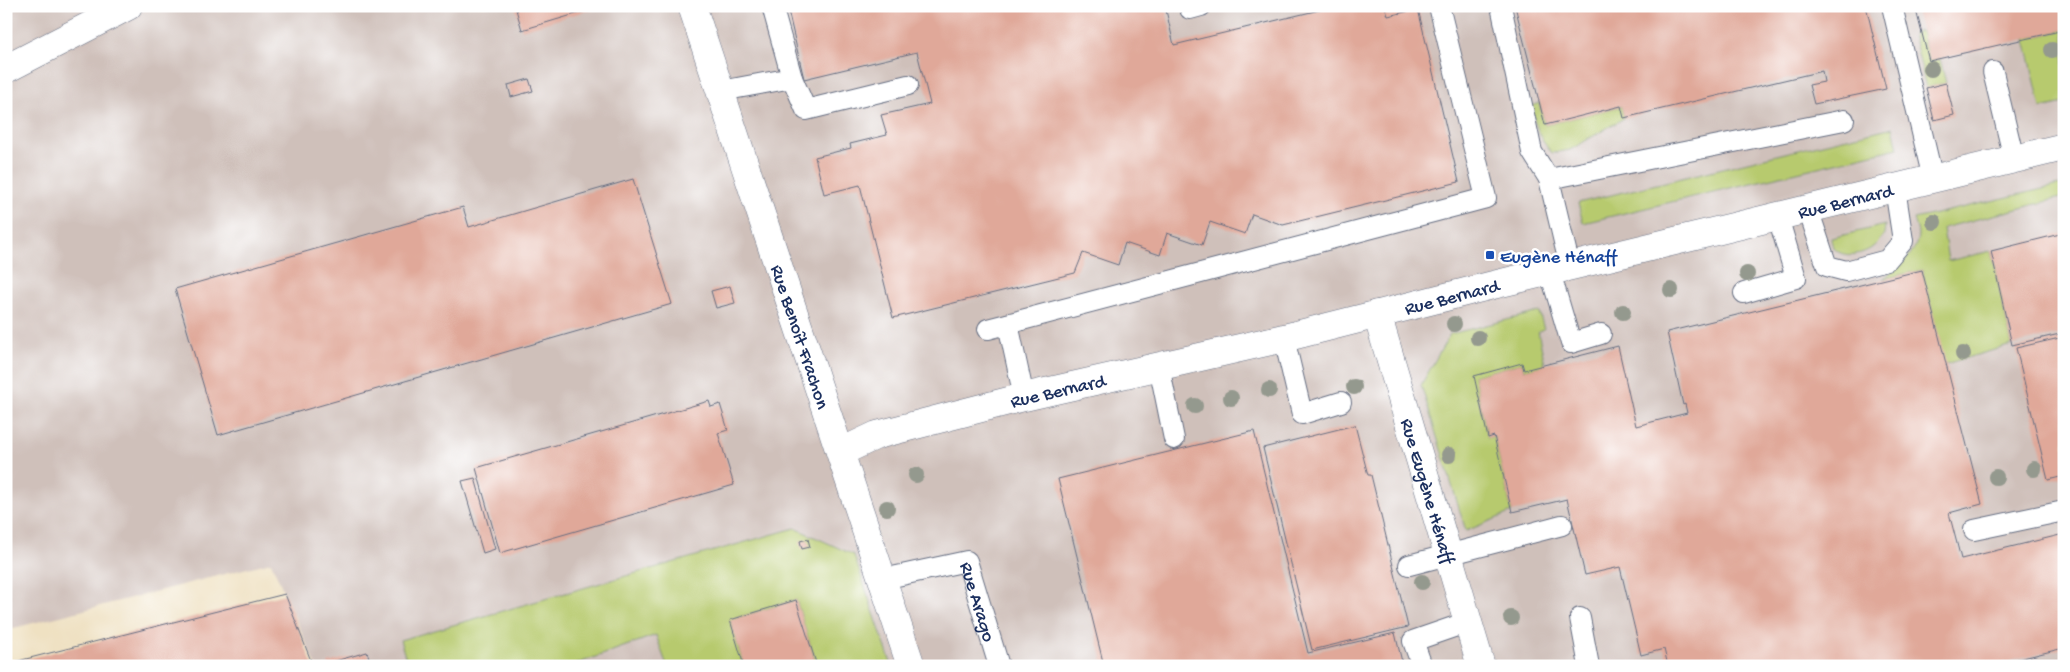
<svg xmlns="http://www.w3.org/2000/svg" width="2070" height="672" viewBox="0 0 2070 672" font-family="'Gochi Hand',sans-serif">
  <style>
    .industrial { fill: #cfc0ba }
    .green { fill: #b7ca6e; stroke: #697c66 }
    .building { fill: #e0a899 }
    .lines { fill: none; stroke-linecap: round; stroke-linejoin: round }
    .lane-casing { stroke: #656d81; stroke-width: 22 }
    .street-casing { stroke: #656d81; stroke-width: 29 }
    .lane { stroke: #fff; stroke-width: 20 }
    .street { stroke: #fff; stroke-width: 28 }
    .tree { fill: #94998e }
    .transit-dot { fill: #1a4fb4; stroke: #fff; stroke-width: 2 }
    .labels { text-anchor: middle; stroke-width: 5; stroke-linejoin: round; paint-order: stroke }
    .street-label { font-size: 19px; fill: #1b2f5e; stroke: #fff }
    .transit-label { font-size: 19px; fill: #164399; stroke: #fff; text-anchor: start }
  </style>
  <rect width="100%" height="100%" fill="#fff"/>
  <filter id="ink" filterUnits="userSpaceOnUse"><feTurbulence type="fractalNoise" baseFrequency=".02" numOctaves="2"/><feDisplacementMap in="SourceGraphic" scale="10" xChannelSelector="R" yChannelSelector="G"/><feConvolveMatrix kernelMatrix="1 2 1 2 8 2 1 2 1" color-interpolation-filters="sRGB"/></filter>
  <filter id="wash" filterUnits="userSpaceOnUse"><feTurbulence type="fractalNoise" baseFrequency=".0096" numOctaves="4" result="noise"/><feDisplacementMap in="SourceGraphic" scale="20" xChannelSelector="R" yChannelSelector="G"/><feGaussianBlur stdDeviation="1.12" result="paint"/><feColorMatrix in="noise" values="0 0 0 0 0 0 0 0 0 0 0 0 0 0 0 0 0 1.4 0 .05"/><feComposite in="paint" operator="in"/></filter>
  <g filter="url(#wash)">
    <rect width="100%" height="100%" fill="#efe1c2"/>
    <path class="industrial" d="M6 6H2064V666H316L271 562 6 630Z"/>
    <path class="green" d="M2064 30V103L2041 108 2025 39Z
      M1921 31 1929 61 1940 59 1946 83 1926 88 1913 33Z
      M1539 103 1545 125 1621 106 1624 118 1570 150 1552 153C1539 139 1535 124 1531 106Z
      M1893 127 1898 148 1583 223 1578 203Z
      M2064 184V197L1943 228 1948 261 1991 251 2012 345 1945 364 1922 270 1883 279C1897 268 1917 254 1918 235 1918 230 1915 223 1914 219Z
      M1885 225 1884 234C1880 240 1876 245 1870 249 1856 257 1832 259 1831 238Z
      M1539 312 1544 329 1538 331 1545 365 1524 370 1522 363 1474 376 1488 438 1494 436 1512 512 1466 531 1421 385 1450 334Z
      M795 528 854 555 892 666H817L796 600 730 620 744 666H667L656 635 571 666H408L400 640Z"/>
    <g id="blocks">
      <path class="building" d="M515 6H598L599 7 522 30Z
        M787 6H1165L1174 45 1336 6H1385L1388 16 1418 9 1459 182 1283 225 1252 214 1245 234 1210 222 1202 245 1167 233 1160 255 1125 243 1118 265 1083 253 1075 273 893 318 860 185 824 194 815 157 851 148 850 144 887 135 881 115 930 104 917 52 804 79Z
        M1515 6H1866L1886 89 1814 104 1809 85 1824 82 1822 71 1624 118 1621 106 1545 125Z
        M1915 6H2064V30L1929 61Z
        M529 79 533 91 511 97 508 85Z
        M1946 83 1954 115 1934 120 1926 88Z
        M633 179 672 304 218 435 175 289 463 207 469 227Z
        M2064 233V333L2012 345 1991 251Z
        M1922 270 1982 504 1949 513 1961 559 2064 534V648L1990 666H1668L1664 649 1641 655 1620 567 1585 575 1567 499 1512 512 1494 436 1488 438 1474 376 1522 363 1524 370 1618 346 1636 426 1687 413 1685 404 1683 405 1667 332Z
        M730 286 735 303 716 308 711 291Z
        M2064 337V476L2048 480 2016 348Z
        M709 401 711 407 720 404 728 430 718 433 734 485 500 553 476 468Z
        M1355 425 1368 475H1371L1408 627 1312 650 1263 448Z
        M1254 431 1308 653 1395 633 1403 666H1104L1058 479Z
        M475 478 495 549 483 553 462 481Z
        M808 539 810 547 802 549 800 541Z
        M285 594 313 666H6V664Z
        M796 600 817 666H744L730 620Z
        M367 652 371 663 362 666H329L328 663Z"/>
    </g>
  </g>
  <g filter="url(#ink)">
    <use href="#blocks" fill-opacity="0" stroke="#656d81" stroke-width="1"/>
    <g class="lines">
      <defs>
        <g id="lane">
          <path d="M772 6 792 78"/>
          <path d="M1501 6 1532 152 1549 179"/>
          <path d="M1892 6 1933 179"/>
          <path d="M1190 9 1201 6"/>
          <path d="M1993 72 2014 159"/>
          <path d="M721 91 792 78 806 110 908 85"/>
          <path d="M1808 209 1827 266 1846 271 1887 260 1903 241 1895 188"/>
          <path d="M1570 267 1549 179 1844 120"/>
          <path d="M1550 272 1571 343 1601 334"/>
          <path d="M1744 293 1796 278 1778 217"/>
          <path d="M1008 324 1024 397"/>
          <path d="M988 329 1486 198 1439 6"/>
          <path d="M1284 338 1302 414 1341 402"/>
          <path d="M1159 366 1174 439"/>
          <path d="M1974 530 2064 511"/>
          <path d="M1409 565 1562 525"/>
          <path id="s1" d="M883 579 967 561 999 666"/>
          <path d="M1580 618 1589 666"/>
          <path d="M1422 666 1413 641 1468 622"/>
        </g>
        <g id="street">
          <path id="s2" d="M692 6 911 666"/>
          <path d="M6 69 128 6"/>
          <path id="s3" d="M1377 314 1481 666"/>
          <path id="s4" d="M841 452 877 435 1024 397 1284 338 1493 285 2064 147"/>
        </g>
      </defs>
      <use href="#lane" class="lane-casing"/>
      <use href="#street" class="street-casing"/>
      <use href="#lane" class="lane"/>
      <use href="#street" class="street"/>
    </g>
    <g class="tree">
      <circle cx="2052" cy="50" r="8"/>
      <circle cx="1931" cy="69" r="8"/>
      <circle cx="1934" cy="222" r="8"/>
      <circle cx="1747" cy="274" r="8"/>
      <circle cx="1671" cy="290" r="8"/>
      <circle cx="1623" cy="312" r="8"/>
      <circle cx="1454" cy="324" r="8"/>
      <circle cx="1478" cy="338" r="8"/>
      <circle cx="1963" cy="354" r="8"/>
      <circle cx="1354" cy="387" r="8"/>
      <circle cx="1269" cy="390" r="8"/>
      <circle cx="1231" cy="398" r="8"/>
      <circle cx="1195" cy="406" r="8"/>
      <circle cx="1449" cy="455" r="8"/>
      <circle cx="2034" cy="469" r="8"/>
      <circle cx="916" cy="475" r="8"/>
      <circle cx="1996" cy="477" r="8"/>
      <circle cx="887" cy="508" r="8"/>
      <circle cx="1422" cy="582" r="8"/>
      <circle cx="1511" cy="618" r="8"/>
    </g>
  </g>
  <rect class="transit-dot" x="1485" y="250" width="10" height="10" rx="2.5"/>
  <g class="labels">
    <g class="street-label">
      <text dy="7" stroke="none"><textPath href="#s4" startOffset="1036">Rue Bernard</textPath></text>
      <text dy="7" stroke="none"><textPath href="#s4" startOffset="631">Rue Bernard</textPath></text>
      <text dy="7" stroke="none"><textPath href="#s2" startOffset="348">Rue Benoît Frachon</textPath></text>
      <text dy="7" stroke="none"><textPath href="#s4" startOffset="226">Rue Bernard</textPath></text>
      <text dy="7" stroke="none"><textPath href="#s3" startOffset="184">Rue Eugène Hénaff</textPath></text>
      <text dy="7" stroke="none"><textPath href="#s1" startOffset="128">Rue Arago</textPath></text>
    </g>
    <g class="transit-label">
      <text x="1500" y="262">Eugène Hénaff</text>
    </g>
  </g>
  <rect width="2070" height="672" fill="none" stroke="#fff" stroke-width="25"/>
</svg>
